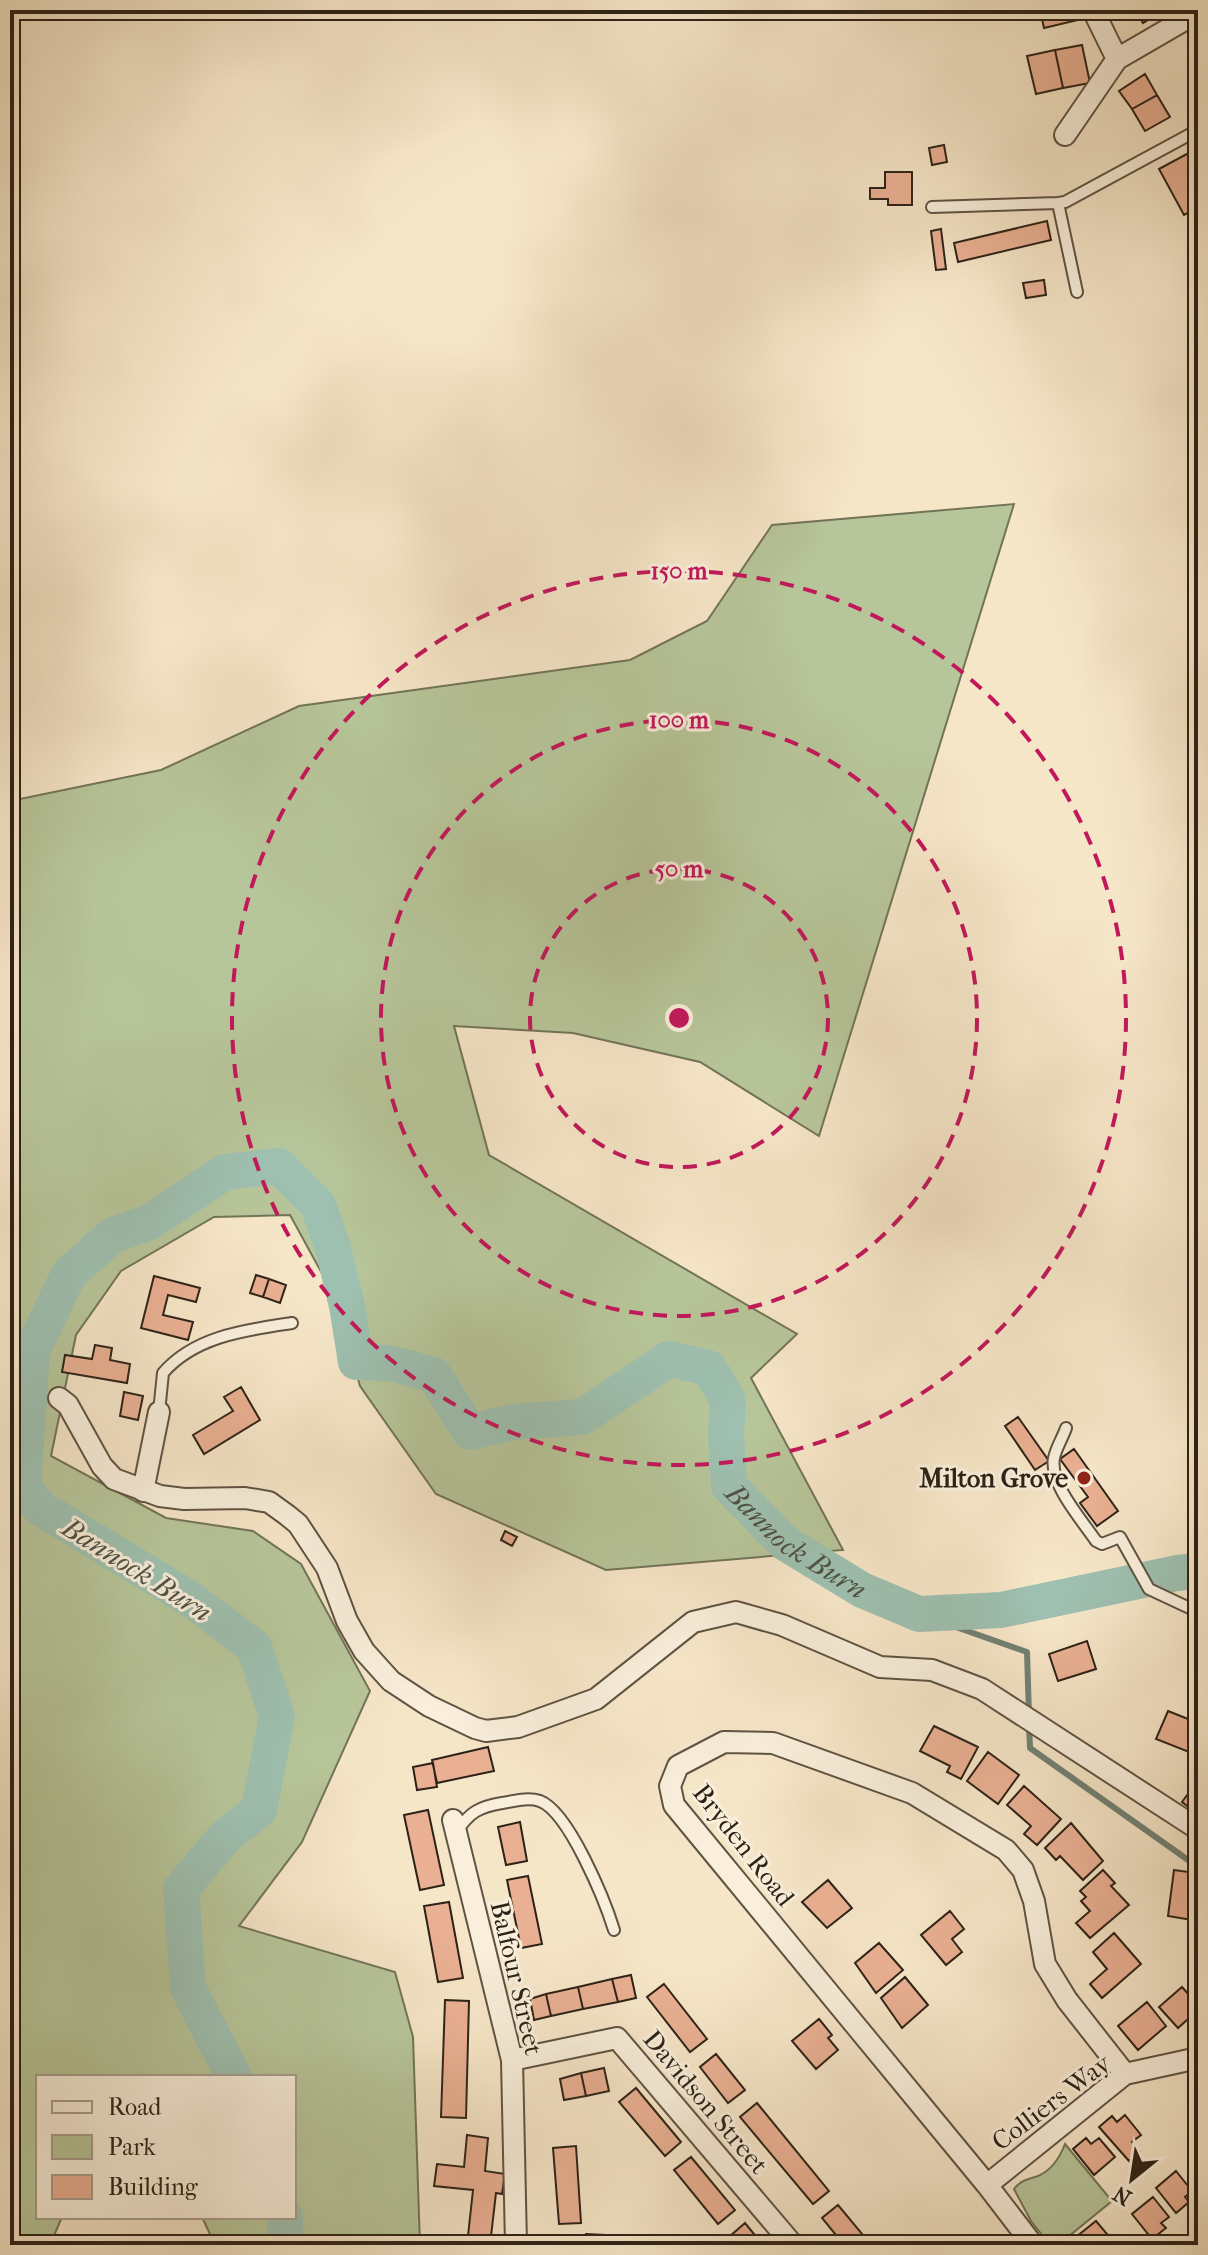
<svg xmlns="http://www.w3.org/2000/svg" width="1208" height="2255" viewBox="0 0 1208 2255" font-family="'IM FELL French Canon',serif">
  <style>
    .green { fill: #b7c69a; stroke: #727458; stroke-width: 2 }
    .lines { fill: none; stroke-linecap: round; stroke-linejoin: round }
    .stream { stroke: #718173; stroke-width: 6 }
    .river { stroke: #9ec0b0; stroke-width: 36 }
    .building { fill: #eab093; stroke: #2d2217; stroke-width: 2 }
    .service-casing { stroke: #5f5343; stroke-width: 14 }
    .minor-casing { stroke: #5f5343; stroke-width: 24 }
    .service { stroke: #f9efdb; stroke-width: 10 }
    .minor { stroke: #f9efdb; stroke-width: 20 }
    .ring { fill: none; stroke: #c2185b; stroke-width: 4; stroke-dasharray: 14 10 }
    .poi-dot { fill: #8f2418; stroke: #f9efdb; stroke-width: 3 }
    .labels { text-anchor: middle; stroke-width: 6; stroke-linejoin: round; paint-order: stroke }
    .poi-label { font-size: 26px; font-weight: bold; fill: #2d2217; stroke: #f9efdb; text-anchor: end }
    .street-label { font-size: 26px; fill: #2d2217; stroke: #f9efdb }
    .water-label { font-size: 28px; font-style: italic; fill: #4f5145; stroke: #f9efdb }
    .centre { fill: #c2185b; stroke: #f9efdb; stroke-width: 4 }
    .ring-label { font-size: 24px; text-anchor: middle; font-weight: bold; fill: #c2185b; stroke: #f9efdb; stroke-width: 6; stroke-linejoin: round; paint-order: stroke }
  </style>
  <rect width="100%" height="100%" fill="#f6e6c8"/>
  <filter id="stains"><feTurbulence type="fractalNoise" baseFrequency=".0025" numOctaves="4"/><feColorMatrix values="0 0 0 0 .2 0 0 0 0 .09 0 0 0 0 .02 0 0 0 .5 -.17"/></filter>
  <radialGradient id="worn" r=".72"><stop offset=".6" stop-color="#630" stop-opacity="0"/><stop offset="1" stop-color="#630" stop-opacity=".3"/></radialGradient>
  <path class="green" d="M1014 504 819 1136 700 1062 573 1033 454 1026 489 1155 797 1334 751 1378 843 1550 606 1570 436 1494 360 1386 336 1299 290 1215 214 1217 121 1271 76 1335 51 1456 166 1518 253 1531 301 1564 370 1691 302 1842 239 1926 395 1972 413 2037 420 2245H215L202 2217H294V2077H38V2217H62L50 2245H10V801L161 770 299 706 630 660 707 621 772 525Z
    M1065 2144 1112 2201 1058 2245H1050L1031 2221 1014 2189C1022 2179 1027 2180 1038 2176 1052 2170 1060 2157 1065 2144Z"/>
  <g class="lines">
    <path class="stream" d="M919 1614 1027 1652 1029 1715
      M1029 1726 1030 1748 1198 1867"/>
    <g class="river">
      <path id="s1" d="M234 2077 188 1988 181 1889 225 1837 259 1810 277 1716 254 1647 192 1600 40 1508 23 1486 32 1351 69 1274 113 1235 150 1222 225 1172 279 1166 318 1205 333 1248 347 1306 356 1362 390 1363 434 1375 470 1432 513 1422 582 1417 669 1359 709 1368 728 1400 726 1435 729 1486 785 1543 862 1590 919 1614 1001 1610 1177 1573 1198 1571"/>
      <path d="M285 2217V2245"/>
    </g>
  </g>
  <path class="building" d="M1040 10H1080L1082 19 1044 28Z
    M1135 10H1162V11L1143 23Z
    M1082 45 1090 83 1063 88 1055 50Z
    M1055 50 1063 88 1036 94 1027 56Z
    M1145 74 1157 95 1132 109 1119 91Z
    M1157 95 1170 117 1145 131 1132 109Z
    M944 145 947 162 932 165 929 148Z
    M1198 148V208L1184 215 1159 169Z
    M885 172H912V205H888V199H870V188H885Z
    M1047 221 1051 240 958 262 954 243Z
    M941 229 946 269 936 270 931 231Z
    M1044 280 1046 295 1026 298 1023 283Z
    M256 1275 269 1279 263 1297 250 1293Z
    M154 1276 200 1288 196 1302 168 1295 163 1315 193 1322 188 1340 141 1328Z
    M269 1279 286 1285 280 1303 263 1297Z
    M95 1345 112 1348 110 1360 130 1364 127 1383 62 1372 65 1355 92 1359Z
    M241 1387 260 1420 204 1454 193 1435 233 1411 224 1397Z
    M124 1392 143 1396 138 1420 120 1416Z
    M1018 1417 1049 1461 1035 1470 1005 1426Z
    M1074 1449 1118 1511 1097 1526 1080 1503 1088 1497 1060 1459Z
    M505 1531 517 1537 512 1546 501 1540Z
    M1087 1641 1096 1669 1058 1681 1049 1654Z
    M1168 1711 1198 1723V1731L1189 1752 1156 1739Z
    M934 1726 978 1747 961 1779 947 1772 950 1766 920 1751Z
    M488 1747 494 1771 437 1783 432 1760Z
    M988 1752 1019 1775 998 1804 967 1781Z
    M433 1763 437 1787 417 1790 413 1767Z
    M1196 1783 1198 1785V1814L1182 1802Z
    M1024 1786 1061 1819 1037 1845 1024 1834 1031 1826 1007 1805Z
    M428 1810 444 1885 420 1890 404 1815Z
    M520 1822 527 1861 506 1865 498 1827Z
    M1071 1823 1103 1861 1083 1880 1060 1856 1056 1860 1045 1848Z
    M1103 1870 1115 1883 1111 1886 1129 1905 1090 1938 1076 1923 1090 1911 1081 1901 1086 1897 1080 1891Z
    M1174 1870 1196 1873 1193 1896 1198 1897V1921L1168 1916Z
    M528 1876 542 1944 521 1948 507 1880Z
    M828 1880 852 1908 827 1928 802 1902Z
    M449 1902 463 1978 438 1982 424 1906Z
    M950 1911 964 1929 952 1939 962 1952 946 1965 921 1935Z
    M1114 1933 1141 1964 1102 1998 1090 1984 1107 1969 1093 1952Z
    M879 1943 903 1970 876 1993 855 1963Z
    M631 1975 636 1998 618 2002 612 1979Z
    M905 1977 928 2005 902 2028 881 1998Z
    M612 1979 618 2002 583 2009 578 1987Z
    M664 1984 707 2039 690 2052 647 1997Z
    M578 1987 583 2009 551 2016 546 1994Z
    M1182 1987 1198 2005V2010L1178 2028 1159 2007Z
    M546 1994 551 2016 534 2020 530 1999Z
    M445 2000 469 2001 466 2118 441 2117Z
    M1147 2002 1166 2026 1138 2050 1118 2026Z
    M819 2019 832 2035 828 2038 838 2050 816 2069 792 2041Z
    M716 2054 745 2090 728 2103 700 2067Z
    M604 2068 609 2091 586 2096 581 2073Z
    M581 2073 586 2096 564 2100 560 2079Z
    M636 2088 681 2142 665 2156 619 2102Z
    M757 2103 829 2191 813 2204 740 2117Z
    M1125 2115 1141 2135 1132 2142 1140 2152 1129 2161 1099 2127 1112 2116 1117 2122Z
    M467 2135 488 2138 485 2171 505 2174 502 2194 496 2193 490 2245H467L473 2190 434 2186 437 2164 464 2167Z
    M1086 2138 1091 2144 1099 2138 1115 2157 1094 2175 1073 2149Z
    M576 2146 581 2223 559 2224 553 2148Z
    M691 2157 735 2210 718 2224 674 2170Z
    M1176 2171 1192 2191 1185 2197 1189 2202 1176 2213 1156 2188Z
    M1153 2197 1169 2217 1161 2223 1166 2228 1152 2239 1132 2214Z
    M838 2205 868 2241 863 2245H844L822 2218Z
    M1096 2221 1107 2234 1093 2245H1075L1071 2241Z
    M745 2223 763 2245H735L729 2237Z
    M586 2234 605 2235V2245H585Z
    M1107 2234 1116 2245H1093Z
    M605 2235H628V2245H605Z"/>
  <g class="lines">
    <defs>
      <path id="service" d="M932 207 1058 203
        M1077 292 1058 203 1065 202 1198 130
        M159 1412 163 1373C195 1336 246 1330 292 1323
        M1066 1428C1063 1437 1056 1448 1054 1458 1049 1484 1082 1520 1096 1541L1102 1544 1120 1537 1149 1589 1198 1612
        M457 1831C470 1812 479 1807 502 1803 514 1801 528 1797 540 1801 569 1812 605 1901 614 1930"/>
      <path id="minor" d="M1093 10 1117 59
        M1065 135 1117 59 1186 19 1198 20
        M59 1398 68 1405 102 1466 114 1479 160 1496 184 1499 245 1498 269 1502 287 1515 298 1524 327 1568 347 1621 364 1651 391 1681 429 1706 475 1728 486 1731 518 1727 596 1699 693 1622 736 1612 782 1625 880 1667 932 1670 982 1689 1198 1829
        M143 1491 159 1412
        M453 1820 512 2060 516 2245
        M512 2060 617 2038 793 2245
        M987 2185 1125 2074 1198 2058
        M1033 2245 987 2185 674 1805 670 1786 678 1766 724 1742 773 1743 912 1793 1006 1850 1023 1870 1034 1901 1045 1964 1067 2000 1125 2074"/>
    </defs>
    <use href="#service" class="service-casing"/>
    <use href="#minor" class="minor-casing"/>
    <use href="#service" class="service"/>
    <use href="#minor" class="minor"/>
  </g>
  <g class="ring">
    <circle cx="679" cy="1018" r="149"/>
    <circle cx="679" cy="1018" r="298"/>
    <circle cx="679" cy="1018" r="447"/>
  </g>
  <circle class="poi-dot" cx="1084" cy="1478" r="8"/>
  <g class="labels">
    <g class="poi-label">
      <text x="1068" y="1487">Milton Grove</text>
    </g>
    <g class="street-label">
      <text transform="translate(744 1845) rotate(52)" y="9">Bryden Road</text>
      <text transform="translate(517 1978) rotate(77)" y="9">Balfour Street</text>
      <text transform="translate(706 2102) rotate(50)" y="9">Davidson Street</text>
      <text transform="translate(1051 2102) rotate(-37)" y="9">Colliers Way</text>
    </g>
    <g class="water-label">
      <text dy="10" stroke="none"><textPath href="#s1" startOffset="2060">Bannock Burn</textPath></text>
      <text transform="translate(137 1569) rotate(32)" y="10">Bannock Burn</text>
    </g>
  </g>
  <circle cx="679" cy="1018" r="12" class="centre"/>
  <g class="ring-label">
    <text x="679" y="579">150 m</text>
    <text x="679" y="728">100 m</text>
    <text x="679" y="877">50 m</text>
  </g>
  <rect width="1208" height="2255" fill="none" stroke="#f6e6c8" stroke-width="40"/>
  <rect x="12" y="12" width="1184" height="2231" fill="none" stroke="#2d2217" stroke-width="4"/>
  <rect x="20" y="20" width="1168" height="2215" fill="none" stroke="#2d2217" stroke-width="2"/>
  <rect x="36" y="2075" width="260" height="144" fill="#f9efdb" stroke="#a79d8d" stroke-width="2"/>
  <rect x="52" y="2101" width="40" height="12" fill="#f9efdb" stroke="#a79d8d" stroke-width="2"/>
  <text x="108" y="2115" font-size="24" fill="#2d2217">Road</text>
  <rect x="52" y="2135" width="40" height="24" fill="#b7c69a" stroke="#a79d8d" stroke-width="2"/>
  <text x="108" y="2155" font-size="24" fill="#2d2217">Park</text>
  <rect x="52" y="2175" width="40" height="24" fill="#eab093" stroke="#a79d8d" stroke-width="2"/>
  <text x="108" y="2195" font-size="24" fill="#2d2217">Building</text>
  <g transform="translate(1132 2179) rotate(210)" stroke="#f9efdb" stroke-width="6" paint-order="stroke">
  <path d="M0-6L14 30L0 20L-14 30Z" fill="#2d2217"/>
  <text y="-12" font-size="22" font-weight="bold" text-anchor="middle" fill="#2d2217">N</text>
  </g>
  <rect width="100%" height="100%" filter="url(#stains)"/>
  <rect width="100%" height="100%" fill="url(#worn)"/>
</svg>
